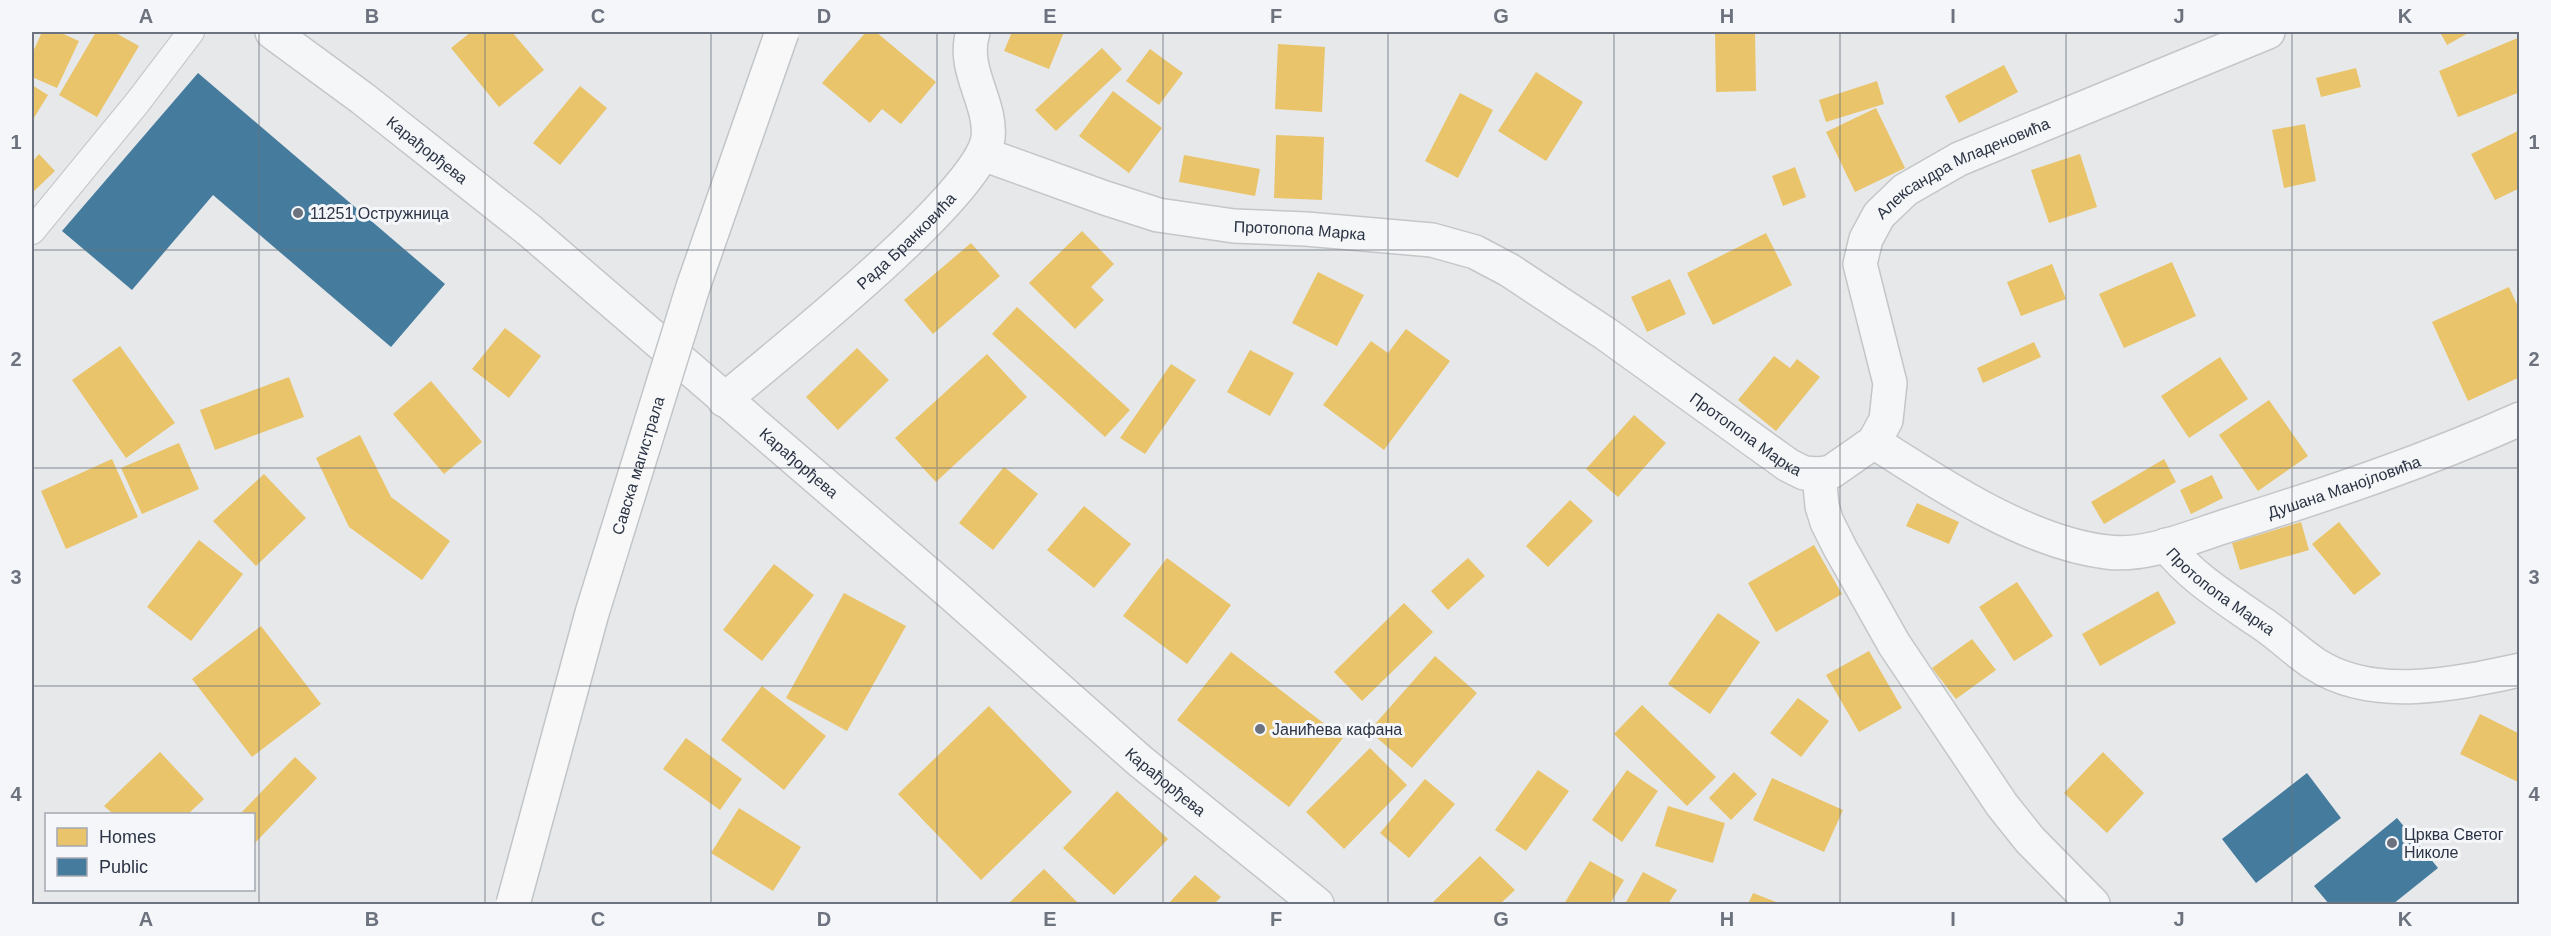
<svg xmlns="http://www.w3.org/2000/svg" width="2551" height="936" viewBox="0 0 2551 936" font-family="Arial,sans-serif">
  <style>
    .homes { fill: #e9c46a }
    .public { fill: #457b9d }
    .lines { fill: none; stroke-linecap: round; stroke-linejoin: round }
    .service-casing { stroke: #c4c6c8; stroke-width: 28 }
    .minor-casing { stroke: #c4c6c8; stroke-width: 36 }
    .tertiary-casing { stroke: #c4c6c8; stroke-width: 36 }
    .service { stroke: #f5f6f7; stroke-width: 26 }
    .minor { stroke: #f5f6f7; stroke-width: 33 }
    .tertiary { stroke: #f5f6f7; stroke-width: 33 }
    .primary-bridge-casing { stroke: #c2c5c8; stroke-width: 36; stroke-linecap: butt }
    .primary-bridge { stroke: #f8f8f8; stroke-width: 33 }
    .grid { fill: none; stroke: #6c737f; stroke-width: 1.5; stroke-opacity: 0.55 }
    .poi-dot { fill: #6c737f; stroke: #f4f6f9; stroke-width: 2 }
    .labels { text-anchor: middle; stroke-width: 6; stroke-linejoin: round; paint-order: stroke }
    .street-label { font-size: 16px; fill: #2b3445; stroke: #f4f6f9 }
    .poi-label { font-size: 16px; fill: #2b3445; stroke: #f4f6f9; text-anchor: start }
    .neatline { fill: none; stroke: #6c737f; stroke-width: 2 }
    .grid-label { font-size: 20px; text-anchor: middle; font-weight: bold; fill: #6c737f }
  </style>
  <rect width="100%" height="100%" fill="#e6e8ea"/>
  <path class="homes" d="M42 32H59L79 41 57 88 32 77V54Z
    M96 32H114L139 46 97 117 59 95Z
    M471 32H512L544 70 499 107 451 48Z
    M866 32H876L936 82 901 124 882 109 870 123 822 83Z
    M1012 32H1064L1049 69 1004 51Z
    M1715 32H1755L1756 91 1716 92Z
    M2440 32H2470L2447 45Z
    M2520 37V92L2458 117 2439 71Z
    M1278 44 1325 47 1322 112 1275 109Z
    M1102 48 1122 69 1056 131 1035 110Z
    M1150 49 1183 73 1159 105 1126 81Z
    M2004 65 2018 92 1959 123 1945 96Z
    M2356 68 2361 87 2321 97 2316 78Z
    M1536 72 1583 102 1546 161 1498 131Z
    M1877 81 1884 104 1826 122 1819 100Z
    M32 85 48 95 32 121Z
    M580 86 607 108 560 165 533 143Z
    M1113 91 1162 128 1129 173 1079 136Z
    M1460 93 1493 110 1458 178 1425 161Z
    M1876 108 1905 168 1855 192 1826 132Z
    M2305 124 2316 181 2284 188 2272 130Z
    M2520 130V188L2495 200 2471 154Z
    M1276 135 1324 137 1322 200 1274 198Z
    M39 154 55 171 32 193V162Z
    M2080 154 2097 207 2049 223 2031 170Z
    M1184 155 1260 169 1255 196 1179 182Z
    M1795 167 1806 197 1783 206 1772 176Z
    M1082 231 1114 264 1091 287 1104 300 1075 329 1029 283Z
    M1766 233 1792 285 1713 325 1687 273Z
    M971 243 1000 276 933 334 904 300Z
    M2172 262 2196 316 2124 348 2099 294Z
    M2052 264 2066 299 2021 316 2007 282Z
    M1318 272 1364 295 1337 346 1292 323Z
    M1670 279 1686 314 1647 332 1631 297Z
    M2509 287 2520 311V377L2468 401 2432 322Z
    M1017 307 1130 410 1105 437 992 334Z
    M505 328 541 356 509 398 472 369Z
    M1406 329 1450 361 1384 450 1323 405 1371 341 1388 353Z
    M2034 342 2041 357 1983 383 1977 368Z
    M120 346 175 423 126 458 72 380Z
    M857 348 889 380 838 430 806 397Z
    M1250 350 1294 373 1270 416 1227 392Z
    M987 354 1027 397 936 482 895 438Z
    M1774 356 1790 368 1797 359 1820 377 1776 431 1738 400Z
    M2220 357 2248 399 2189 438 2161 396Z
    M1171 364 1196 380 1145 454 1120 438Z
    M289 377 304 417 215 450 200 410Z
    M431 381 482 442 444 474 393 414Z
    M2269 400 2308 456 2258 491 2219 435Z
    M1634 415 1666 443 1618 497 1586 469Z
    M360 435 391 497 450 541 422 580 349 527 316 458Z
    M179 443 199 489 142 514 121 468Z
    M112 459 138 517 66 549 41 491Z
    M2164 459 2176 482 2104 524 2091 502Z
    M1004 467 1038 494 993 550 959 523Z
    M264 474 306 518 256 566 213 521Z
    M2212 475 2223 498 2191 514 2180 490Z
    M1570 500 1593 521 1548 567 1526 546Z
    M1917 503 1959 522 1949 544 1906 526Z
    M1084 506 1131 544 1094 588 1047 550Z
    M2301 522 2309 550 2240 570 2232 543Z
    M2339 522 2381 574 2354 595 2312 544Z
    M199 540 243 574 191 641 147 607Z
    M1814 545 1842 594 1776 632 1748 583Z
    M1167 558 1231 605 1187 664 1123 616Z
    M1468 558 1485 576 1448 610 1431 591Z
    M774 564 814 595 762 661 723 630Z
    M2017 582 2053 636 2014 661 1979 607Z
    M2158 591 2176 623 2100 666 2082 634Z
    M844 593 906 626 847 731 786 698Z
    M1404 603 1433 632 1362 701 1334 672Z
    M1718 613 1760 642 1710 714 1668 684Z
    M261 626 321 704 252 757 192 679Z
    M1972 639 1996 670 1956 699 1932 668Z
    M1869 651 1902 708 1859 732 1826 675Z
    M1231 652 1343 738 1289 807 1177 720Z
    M1435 656 1477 693 1412 768 1369 731Z
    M762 686 826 736 784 790 721 740Z
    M1798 698 1829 721 1801 757 1770 733Z
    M1642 705 1716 777 1687 806 1614 734Z
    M989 706 1072 792 981 880 898 794Z
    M2480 714 2520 734V783L2460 754Z
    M686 738 742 779 720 810 663 769Z
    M1370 748 1407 785 1344 849 1306 812Z
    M160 752 204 799 188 814H113L104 806Z
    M2103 752 2144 793 2107 833 2064 793Z
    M295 757 317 778 254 844V814H240Z
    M1538 770 1569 791 1526 851 1495 830Z
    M1627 770 1658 791 1622 842 1592 820Z
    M1734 772 1757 794 1731 820 1709 798Z
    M1772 778 1843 810 1824 852 1753 820Z
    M1425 779 1455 804 1409 858 1380 833Z
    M1117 791 1168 839 1114 895 1063 848Z
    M1668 806 1725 823 1713 863 1655 846Z
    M739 808 801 847 773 891 711 853Z
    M1480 856 1515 890 1500 904H1431Z
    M1590 861 1624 880 1610 904H1564Z
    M1044 869 1079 904H1008Z
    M1643 872 1677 890 1668 904H1625Z
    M1195 875 1221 897 1214 904H1168Z
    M1753 893 1781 904H1748Z"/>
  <path class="public" d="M198 73 445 284 391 347 213 195 132 290 62 231Z
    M2307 773 2341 818 2256 883 2222 839Z
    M2397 818 2438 868 2393 904H2329L2314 886Z"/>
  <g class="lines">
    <defs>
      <path id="service" d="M32 231 137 103 191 32"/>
      <g id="minor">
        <path id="s1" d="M983 154 1105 198 1158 215 1234 226 1306 229 1432 240 1475 252 1509 270 1606 334 1788 465 1804 473 1819 474 1831 472 1874 442 1886 420 1890 383 1860 264 1866 239 1879 215 1905 190 1959 159 2268 32"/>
        <path id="s2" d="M724 400C775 357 980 195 988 138 992 102 961 70 973 32"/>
        <path id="s3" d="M1874 442C1939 484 2028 543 2107 552 2146 557 2188 538 2226 526 2325 495 2424 462 2520 419"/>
        <path d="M1819 474 1822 506 1827 522 1840 548 1894 644 2002 805 2030 840 2093 904"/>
        <path id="s4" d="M2166 545C2191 577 2224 597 2257 620 2278 633 2295 651 2315 664 2373 702 2456 684 2520 670"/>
      </g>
      <g id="tertiary">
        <path id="s5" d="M272 32 362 98 529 230 954 596 1140 761 1317 904"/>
      </g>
    </defs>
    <use href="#service" class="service-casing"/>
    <use href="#minor" class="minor-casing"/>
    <use href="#tertiary" class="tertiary-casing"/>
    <use href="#service" class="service"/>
    <use href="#minor" class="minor"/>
    <use href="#tertiary" class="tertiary"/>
    <defs>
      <g id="primary-bridge">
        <path id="s6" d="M513 904 592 613 693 287 782 32"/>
      </g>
    </defs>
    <use href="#primary-bridge" class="primary-bridge-casing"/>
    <use href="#primary-bridge" class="primary-bridge"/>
  </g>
  <path class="grid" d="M259 32V904M485 32V904M711 32V904M937 32V904M1163 32V904M1388 32V904M1614 32V904M1840 32V904M2066 32V904M2292 32V904M32 250H2520M32 468H2520M32 686H2520"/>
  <g class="poi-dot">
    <circle cx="298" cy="213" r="6"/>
    <circle cx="1260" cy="729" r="6"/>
    <circle cx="2392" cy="843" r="6"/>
  </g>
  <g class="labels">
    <g class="street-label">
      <text dy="6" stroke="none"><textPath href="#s5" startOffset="195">Карађорђева</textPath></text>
      <text dy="6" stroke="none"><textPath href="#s1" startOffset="1317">Александра Младеновића</textPath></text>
      <text dy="6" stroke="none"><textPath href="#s1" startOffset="328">Протопопа Марка</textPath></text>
      <text dy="6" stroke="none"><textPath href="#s2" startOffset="242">Рада Бранковића</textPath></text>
      <text dy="6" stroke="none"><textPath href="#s1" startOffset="832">Протопопа Марка</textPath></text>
      <text dy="6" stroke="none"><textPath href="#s5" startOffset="681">Карађорђева</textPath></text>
      <text dy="6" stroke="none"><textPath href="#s6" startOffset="456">Савска магистрала</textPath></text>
      <text dy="6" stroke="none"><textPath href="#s3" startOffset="507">Душана Манојловића</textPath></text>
      <text dy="6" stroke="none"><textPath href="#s4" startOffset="72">Протопопа Марка</textPath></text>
      <text dy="6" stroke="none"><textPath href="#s5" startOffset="1167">Карађорђева</textPath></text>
    </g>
    <g class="poi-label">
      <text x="310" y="219">11251 Остружница</text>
      <text x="1272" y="735">Јанићева кафана</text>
      <text x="2404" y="840">Црква Светог<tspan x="2404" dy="18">Николе</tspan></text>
    </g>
  </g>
  <rect width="2551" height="936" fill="none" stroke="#f4f6f9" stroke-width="66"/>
  <rect x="45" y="813" width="210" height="78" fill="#f4f6f9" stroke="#a4a8b1" stroke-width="1.5"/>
  <rect x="57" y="828" width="30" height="18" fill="#e9c46a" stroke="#a4a8b1" stroke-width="1.5"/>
  <text x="99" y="843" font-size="18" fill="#2b3445">Homes</text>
  <rect x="57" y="858" width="30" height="18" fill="#457b9d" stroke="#a4a8b1" stroke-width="1.5"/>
  <text x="99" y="873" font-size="18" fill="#2b3445">Public</text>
  <rect x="33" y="33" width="2485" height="870" class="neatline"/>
  <g class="grid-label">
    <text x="146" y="23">A</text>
    <text x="372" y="23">B</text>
    <text x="598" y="23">C</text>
    <text x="824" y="23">D</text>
    <text x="1050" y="23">E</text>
    <text x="1276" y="23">F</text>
    <text x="1501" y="23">G</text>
    <text x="1727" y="23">H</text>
    <text x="1953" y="23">I</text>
    <text x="2179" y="23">J</text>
    <text x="2405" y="23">K</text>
    <text x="16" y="149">1</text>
    <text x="2534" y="149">1</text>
    <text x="16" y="366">2</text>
    <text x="2534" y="366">2</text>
    <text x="16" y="584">3</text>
    <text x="2534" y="584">3</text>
    <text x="16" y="801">4</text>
    <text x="2534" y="801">4</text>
    <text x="146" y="926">A</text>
    <text x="372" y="926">B</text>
    <text x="598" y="926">C</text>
    <text x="824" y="926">D</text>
    <text x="1050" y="926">E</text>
    <text x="1276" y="926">F</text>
    <text x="1501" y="926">G</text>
    <text x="1727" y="926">H</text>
    <text x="1953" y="926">I</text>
    <text x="2179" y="926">J</text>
    <text x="2405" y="926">K</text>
  </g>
</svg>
